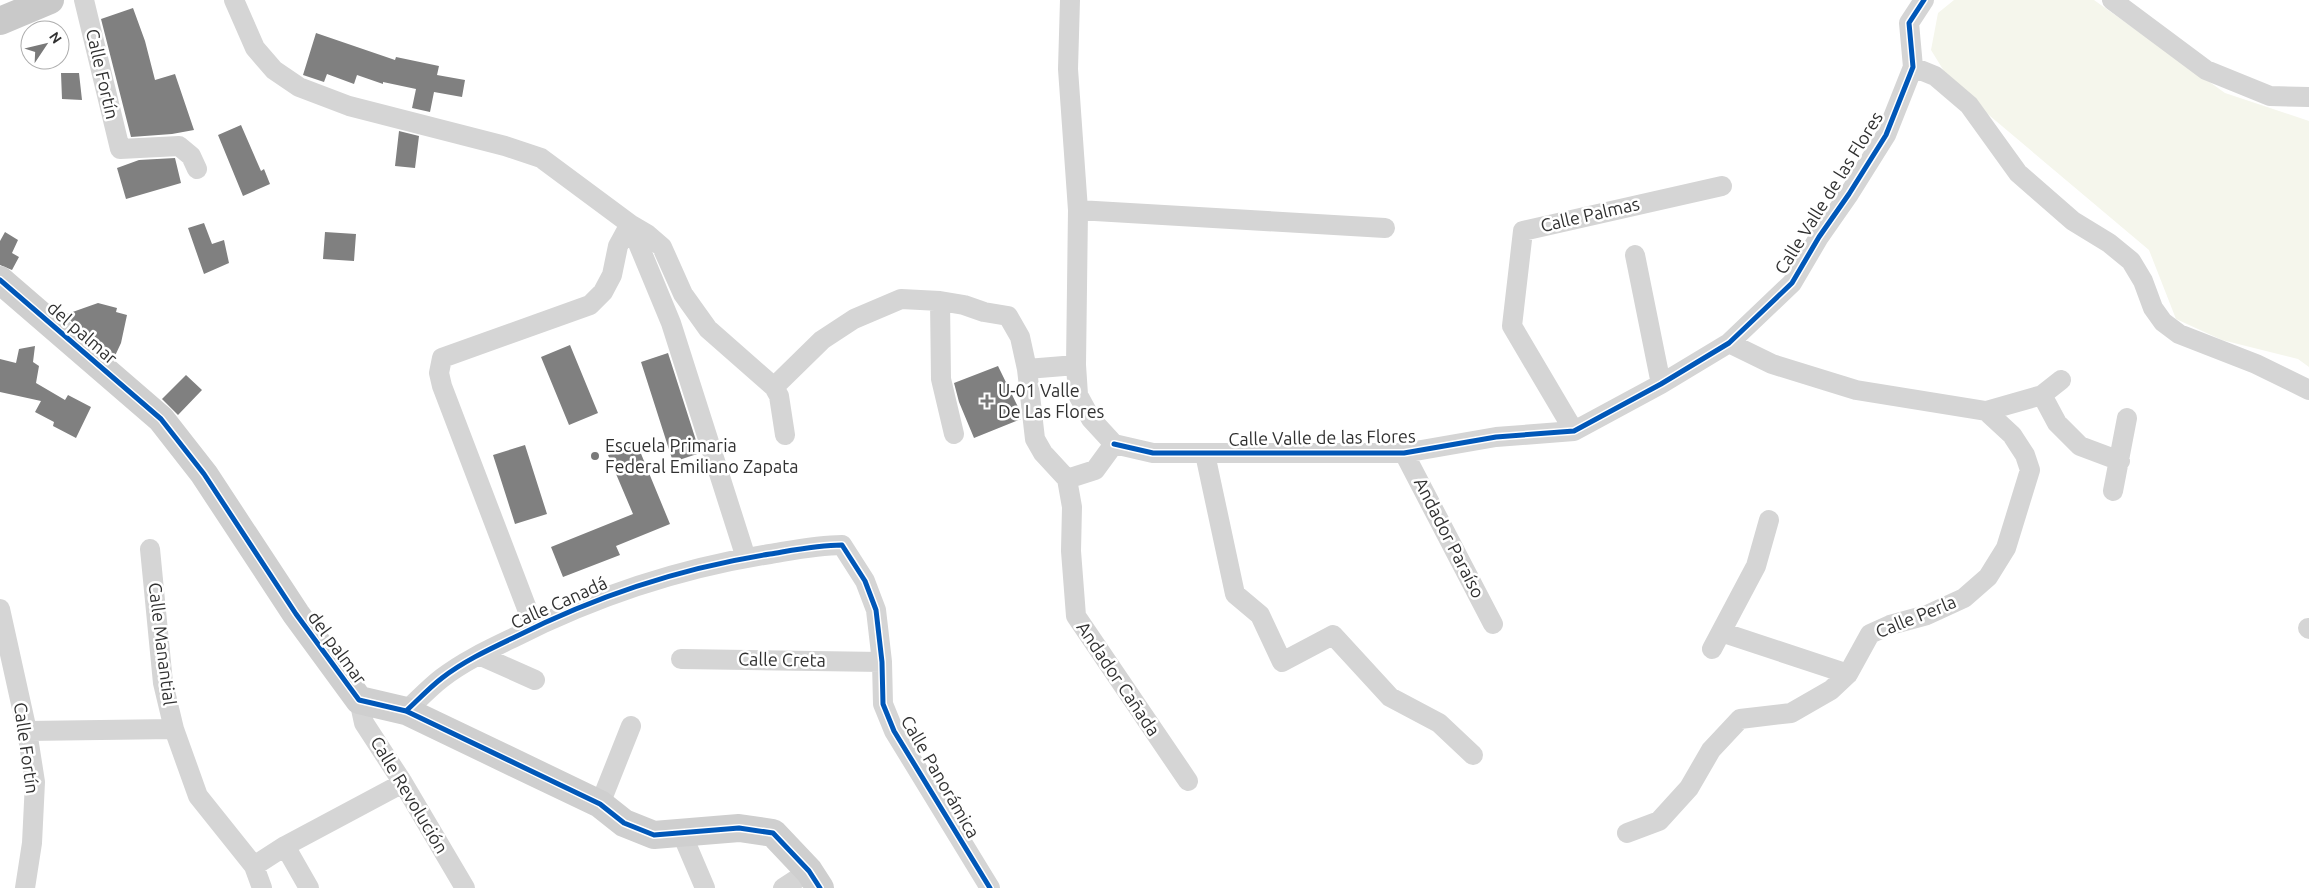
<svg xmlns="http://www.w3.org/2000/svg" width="2309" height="888" viewBox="0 0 2309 888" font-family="Ubuntu,sans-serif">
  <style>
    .green { fill: #f5f6ec }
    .building { fill: #808080 }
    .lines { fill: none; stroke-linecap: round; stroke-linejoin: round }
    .street { stroke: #d5d5d5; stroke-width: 20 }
    .secondary { stroke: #cfcfcf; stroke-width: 28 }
    .primary { stroke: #c9c9c9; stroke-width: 28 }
    .cycleway-casing { stroke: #fff; stroke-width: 8 }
    .cycleway { stroke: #0057b8; stroke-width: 5 }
    .poi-dot { fill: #797979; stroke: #fff; stroke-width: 2 }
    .labels { text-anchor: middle; stroke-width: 5; stroke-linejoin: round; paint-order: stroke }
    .street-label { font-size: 18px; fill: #313131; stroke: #fff }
    .poi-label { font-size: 18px; fill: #313131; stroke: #fff; text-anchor: start }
  </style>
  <rect width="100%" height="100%" fill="#fff"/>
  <path class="green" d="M1954 0H2094L2225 93 2309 121V367L2298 359 2222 340 2176 319 2149 250 1952 84 1931 50 1938 13Z"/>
  <path class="building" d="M133 8 145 41 155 80 175 74 194 130 172 134 131 137 101 19Z
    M316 33 395 60 396 57 439 66 437 75 465 80 462 97 434 92 430 112 412 108 416 89 383 82V84L357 75 354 84 327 74 324 82 303 75Z
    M61 73H79L82 100 62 99Z
    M241 125 261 171 264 169 270 184 243 196 218 135Z
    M399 131 419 136 415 168 395 166Z
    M175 158 181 183 126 199 117 168 139 160Z
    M204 223 212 244 224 240 229 263 204 274 188 228Z
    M5 232 18 240 12 253 19 257 12 270 0 265V241Z
    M325 232 356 234 354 261 323 259Z
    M98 303 117 308 116 312 127 315 121 343 114 358 64 315Z
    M570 345 598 413 569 425 541 357Z
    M35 346 33 362 39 366 36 383 65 400 68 395 91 407 76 438 53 426 54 422 35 412 41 401 0 392V359L16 363 19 349Z
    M668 353 700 453 673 462 641 362Z
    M998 366 1020 411 1021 419 974 438 959 402 954 383Z
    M186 375 202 390 178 415 162 399Z
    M637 444 670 524 616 546 620 555 563 577 551 547 633 514 608 455Z
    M525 445 547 514 515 524 493 455Z"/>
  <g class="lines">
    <path class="street" d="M84 0 120 149 179 146 191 156 197 169
      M234 0 255 48 274 70 299 87 349 106 505 146 541 158 630 224 671 323 746 558
      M1070 0 1068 69 1078 210 1076 365 1078 395 1091 419 1114 444
      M2112 0 2206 70 2270 96 2309 97
      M1913 67 1935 76 1969 105 2018 173 2073 221 2109 243 2131 261 2143 281 2153 308 2163 322 2179 334 2256 364 2309 390
      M1078 210 1385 228
      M1635 255 1661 384
      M940 301 941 379 954 434
      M1729 343 1772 364 1856 390 1986 411 2042 395 2061 380
      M1027 369 1076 365
      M774 387 822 340 854 319 901 299 940 301 964 305 984 312 1008 316 1020 337 1027 369 1035 439 1043 453 1067 479 1095 470 1114 444
      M2042 395 2057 423 2080 446 2120 461
      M1574 431 1512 326 1523 231 1722 186
      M1114 444 1153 453H1404L1496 437 1574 431 1661 384 1729 343 1792 283 1819 237 1849 194 1886 135 1913 67 1909 23 1924 0
      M1404 453 1493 624
      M1205 454 1235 594 1260 615 1282 662 1333 635 1390 697 1439 723 1473 755
      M1067 479 1072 507 1071 551 1076 616 1188 781
      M2113 491 2127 418
      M150 549 163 683 174 729 198 796 254 866 262 888
      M0 609 27 731 35 782 32 843 25 888
      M534 627 442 386 439 373 442 358 590 305 603 292 612 275 618 246 630 224 647 234 662 247 683 294 708 329 774 387 779 396 785 435
      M2308 628 2309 629
      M1721 632 1848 674
      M1712 649 1756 566 1769 520
      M479 655 535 680
      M681 659 882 662
      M359 700 364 723 403 783 465 888
      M406 711C418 700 429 688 442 678 464 661 490 649 515 637 596 596 681 568 770 554 794 550 818 545 842 545L865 581 876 610 882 662 883 704 894 731 990 888
      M27 731 174 729
      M600 804 631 726
      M1627 833 1659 821 1689 788 1711 750 1740 719 1791 713 1831 690 1848 674 1870 634 1890 625 1927 615 1964 598 1988 577 2006 548 2030 470 2025 455 2012 435 1986 411
      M682 834 705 888
      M285 846 309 888
      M254 866 285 846 403 783
      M783 888 809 871"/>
    <path class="secondary" d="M0 280 161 419 204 474 296 614 359 700 406 711 600 804 624 823 654 835 739 828 773 833 809 871 820 888"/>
    <path class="primary" d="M0 21 50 0"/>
    <defs>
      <path id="cycleway" d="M0 280 161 419 204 474 296 614 359 700 406 711 600 804 624 823 654 835 739 828 773 833 809 871 820 888
        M1114 444 1153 453H1404L1496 437 1574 431 1661 384 1729 343 1792 283 1819 237 1849 194 1886 135 1913 67 1909 23 1924 0
        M406 711C418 700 429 688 442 678 464 661 490 649 515 637 596 596 681 568 770 554 794 550 818 545 842 545L865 581 876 610 882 662 883 704 894 731 990 888"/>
    </defs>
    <use href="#cycleway" class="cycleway-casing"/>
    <use href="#cycleway" class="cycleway"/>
  </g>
  <g class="poi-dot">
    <path d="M984.5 393.5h5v5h5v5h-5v5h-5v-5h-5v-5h5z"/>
    <circle cx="595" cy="456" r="5"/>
  </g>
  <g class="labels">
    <g class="street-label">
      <text transform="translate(102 74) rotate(77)" y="6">Calle Fortín</text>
      <text transform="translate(1829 193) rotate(-58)" y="6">Calle Valle de las Flores</text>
      <text transform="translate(1590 215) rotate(-13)" y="6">Calle Palmas</text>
      <text transform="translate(82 333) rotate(41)" y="6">del palmar</text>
      <text transform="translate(1322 438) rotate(-1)" y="6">Calle Valle de las Flores</text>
      <text transform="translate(1449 538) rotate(63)" y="6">Andador Paraíso</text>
      <text transform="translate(559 603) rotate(-24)" y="6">Calle Canadá</text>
      <text transform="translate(1916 617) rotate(-22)" y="6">Calle Perla</text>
      <text transform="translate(162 644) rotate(83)" y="6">Calle Manantial</text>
      <text transform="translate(337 648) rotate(54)" y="6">del palmar</text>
      <text transform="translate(782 660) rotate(1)" y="6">Calle Creta</text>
      <text transform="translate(1118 679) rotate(56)" y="6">Andador Cañada</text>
      <text transform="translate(26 748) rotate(82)" y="6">Calle Fortín</text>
      <text transform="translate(940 777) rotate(60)" y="6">Calle Panorámica</text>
      <text transform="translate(409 795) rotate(59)" y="6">Calle Revolución</text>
    </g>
    <g class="poi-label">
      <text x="998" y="397">U-01 Valle<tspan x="998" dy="21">De Las Flores</tspan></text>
      <text x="605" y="452">Escuela Primaria<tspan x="605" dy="21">Federal Emiliano Zapata</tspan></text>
    </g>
  </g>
  <g transform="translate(45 45) rotate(55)"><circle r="24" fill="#ffffff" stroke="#adadad"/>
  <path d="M0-4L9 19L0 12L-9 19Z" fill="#797979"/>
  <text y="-8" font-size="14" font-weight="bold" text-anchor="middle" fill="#313131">N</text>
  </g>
</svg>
